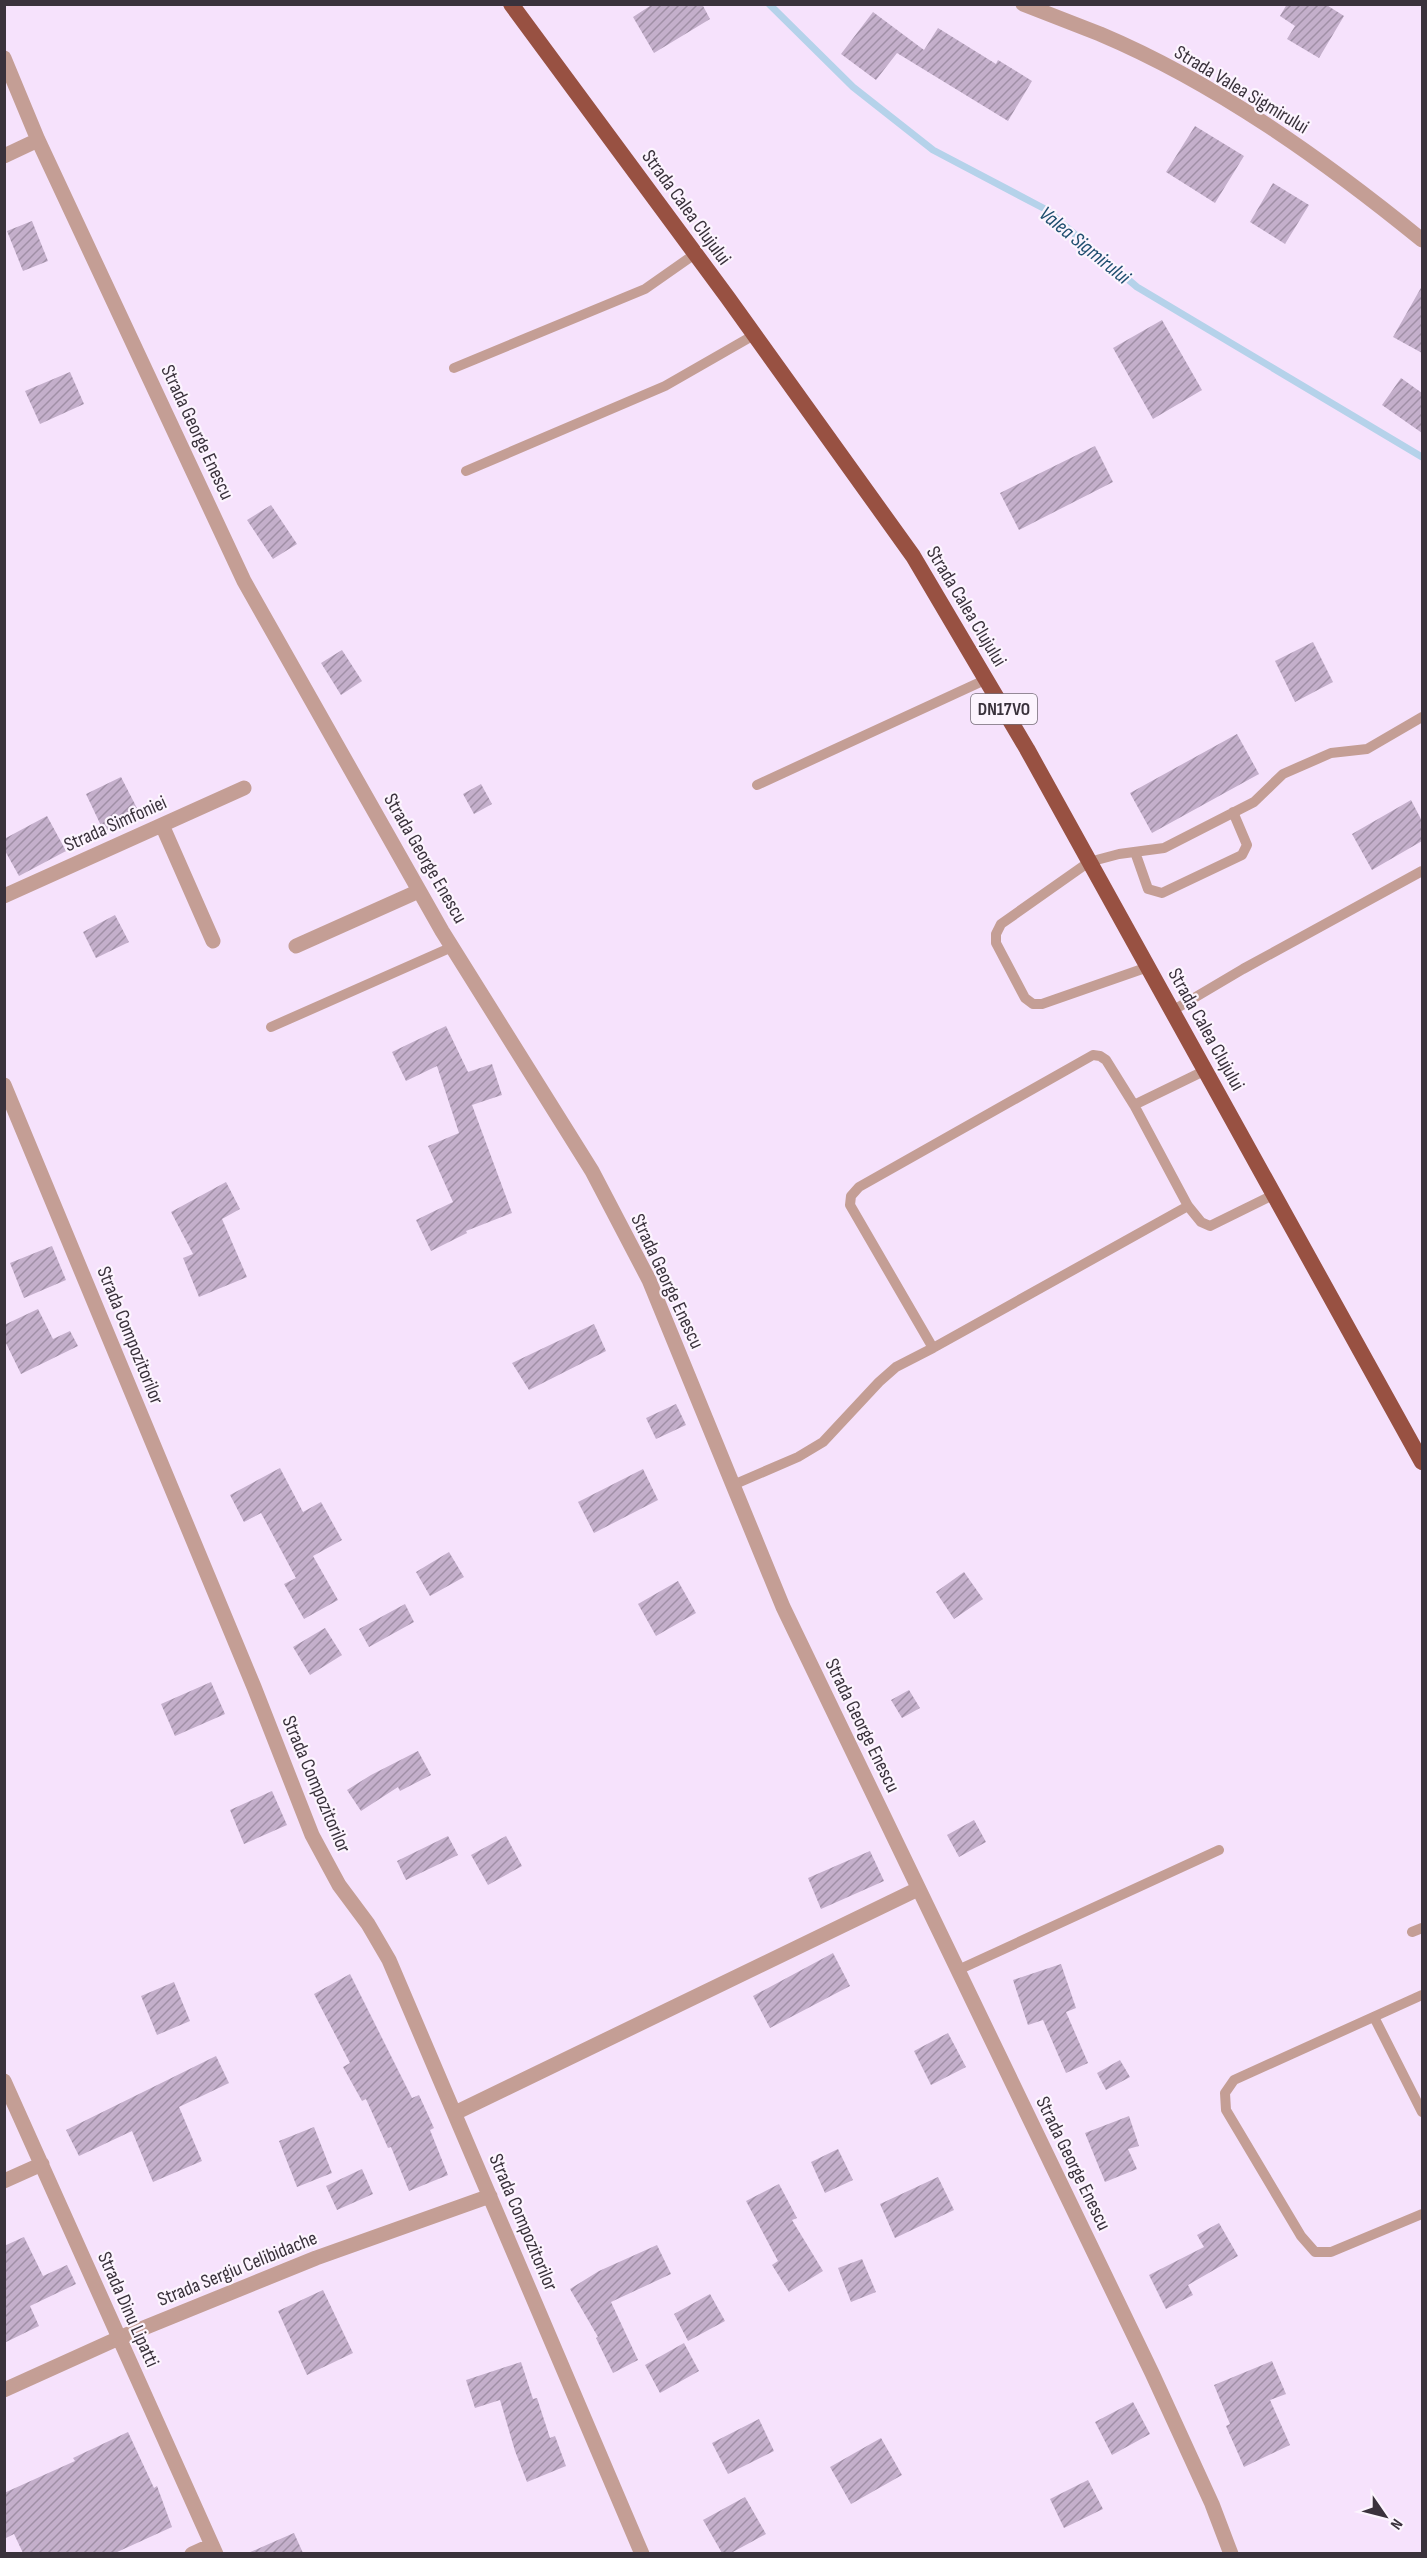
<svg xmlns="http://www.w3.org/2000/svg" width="1427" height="2558" viewBox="0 0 1427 2558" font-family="'Sofia Sans Condensed',sans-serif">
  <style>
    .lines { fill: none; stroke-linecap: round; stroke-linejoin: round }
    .stream { stroke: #b5d2ea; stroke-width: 7 }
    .building { fill: url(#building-hatch) }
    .service { stroke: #c49e95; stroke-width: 10 }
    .minor { stroke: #c49e95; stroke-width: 15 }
    .trunk { stroke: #985142; stroke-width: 16 }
    .labels { text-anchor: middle; stroke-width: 4.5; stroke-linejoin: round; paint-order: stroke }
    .shield { fill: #fcf4fe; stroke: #746c76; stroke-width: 1.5 }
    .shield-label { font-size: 18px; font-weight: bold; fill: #3a323c }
    .street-label { font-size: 20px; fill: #3a323c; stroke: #fcf4fe }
    .water-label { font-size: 21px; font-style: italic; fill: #1f4e6f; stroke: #fcf4fe }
  </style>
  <defs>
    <pattern id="building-hatch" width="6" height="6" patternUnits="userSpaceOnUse" patternTransform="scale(1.5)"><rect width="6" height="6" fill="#c4afcb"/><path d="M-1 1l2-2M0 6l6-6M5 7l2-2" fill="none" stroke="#a08fa6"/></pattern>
  </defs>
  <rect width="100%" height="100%" fill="#f6e2fc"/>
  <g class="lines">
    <path class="stream" d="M769 4 853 87 933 150 1045 209 1137 287 1422 457"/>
  </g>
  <path class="building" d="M653 4H702L710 19 654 53 633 17Z
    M1287 4H1325L1344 16 1319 58 1287 39 1295 26 1280 16Z
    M873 12 924 50 938 28 996 64 998 60 1032 81 1008 121 897 53 876 80 841 54Z
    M1195 126 1244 156 1215 203 1166 172Z
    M1273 183 1309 205 1285 244 1250 222Z
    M32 221 48 261 23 271 7 231Z
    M1422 286V353L1393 337Z
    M1162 320 1202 390 1153 419 1113 348Z
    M70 372 84 404 40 424 25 391Z
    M1401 378 1422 393V433L1382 405Z
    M1095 446 1113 482 1019 530 1000 493Z
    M271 505 297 544 273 559 247 520Z
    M1313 642 1333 682 1295 702 1275 661Z
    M342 650 362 681 341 695 321 663Z
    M1237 734 1259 774 1152 833 1130 793Z
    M121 777 140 814 104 832 86 794Z
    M481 784 492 804 474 814 463 794Z
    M1411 800 1422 821V841L1372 870 1352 834Z
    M47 816 66 851 19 876 4 849V839Z
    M115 915 129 942 96 958 83 932Z
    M446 1026 468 1072 492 1064 502 1095 472 1105 512 1213 466 1231 467 1233 431 1251 416 1220 453 1202 428 1146 459 1133 437 1066 406 1081 392 1052Z
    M226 1182 240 1209 222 1219 247 1277 199 1297 183 1258 193 1254 171 1212Z
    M52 1246 66 1280 24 1298 10 1263Z
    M38 1309 53 1339 70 1331 78 1346 21 1374 4 1339V1325Z
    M594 1324 606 1351 529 1390 512 1363Z
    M676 1404 686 1425 656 1439 646 1418Z
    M280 1468 303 1512 321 1502 342 1540 313 1556 338 1600 304 1619 284 1584 296 1578 261 1513 244 1522 230 1495Z
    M643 1469 658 1500 594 1533 578 1502Z
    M449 1552 464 1577 430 1596 416 1572Z
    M964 1572 983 1599 954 1619 936 1592Z
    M678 1581 696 1613 656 1636 638 1604Z
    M405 1604 414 1622 369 1647 359 1629Z
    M325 1628 342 1655 310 1675 293 1647Z
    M211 1682 225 1714 175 1736 161 1704Z
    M909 1690 920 1708 902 1718 891 1700Z
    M418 1751 431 1775 400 1791 398 1787 361 1811 347 1790 371 1775Z
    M272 1791 287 1825 244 1844 230 1810Z
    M974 1820 986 1842 959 1857 947 1835Z
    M448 1836 458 1855 406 1880 397 1861Z
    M506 1836 522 1866 488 1885 471 1855Z
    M870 1851 884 1881 821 1909 808 1878Z
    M833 1953 850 1986 770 2028 753 1996Z
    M1061 1964 1076 2008 1066 2012 1088 2063 1066 2073 1043 2020 1028 2025 1013 1980Z
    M350 1974 412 2098 419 2095 434 2128 430 2130 448 2175 409 2191 391 2147 388 2148 366 2099 362 2101 343 2067 350 2063 314 1994Z
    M174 1982 190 2021 157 2035 141 1996Z
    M948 2033 966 2067 931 2085 914 2051Z
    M216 2056 229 2083 179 2107 202 2161 153 2182 132 2131 79 2156 66 2130Z
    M1120 2060 1130 2077 1106 2090 1097 2073Z
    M1129 2116 1139 2146 1128 2149 1137 2169 1105 2182 1085 2133Z
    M314 2127 332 2173 297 2187 279 2141Z
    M838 2149 853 2180 825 2193 811 2162Z
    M362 2169 373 2194 337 2210 326 2186Z
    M938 2177 954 2210 895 2238 880 2204Z
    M779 2184 797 2218 792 2220 823 2271 789 2292 772 2265 778 2261 746 2201Z
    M1219 2223 1238 2256 1188 2285 1193 2295 1166 2309 1149 2275 1204 2247 1197 2235Z
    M24 2237 43 2276 67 2265 76 2284 30 2306 39 2326 4 2343V2246Z
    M657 2245 671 2274 611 2302 638 2360 613 2373 596 2338 598 2337 570 2289 599 2271Z
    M862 2259 876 2292 851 2302 838 2268Z
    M323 2290 353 2353 307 2375 278 2311Z
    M710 2294 725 2321 688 2341 674 2314Z
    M684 2343 699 2371 660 2393 645 2365Z
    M1272 2361 1286 2394 1270 2400 1290 2445 1244 2467 1226 2426 1230 2424 1214 2385Z
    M521 2362 533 2399 537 2398 550 2438 555 2436 566 2466 527 2482 515 2451 500 2400 475 2408 466 2380Z
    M1133 2402 1150 2434 1112 2455 1095 2422Z
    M759 2419 774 2451 728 2474 712 2443Z
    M128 2432 154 2488 157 2486 172 2527 115 2553H23L14 2534 4 2539V2493L75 2461 73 2458Z
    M881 2438 902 2475 851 2504 830 2467Z
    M1088 2480 1103 2509 1064 2528 1050 2499Z
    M745 2497 766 2534 731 2553H722L703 2520Z
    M294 2533 303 2553H248Z"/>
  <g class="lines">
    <path class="service" d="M454 368 645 289 695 254
      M466 471 665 386 754 335
      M757 785 987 679
      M1135 852 1148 889 1162 893 1242 855 1247 845 1233 812
      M1148 967 1042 1004H1033L1025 998 996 943V934L1001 924 1089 862 1119 854 1164 848 1254 802 1283 774 1331 753 1367 749 1422 717
      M1172 1011 1243 969 1422 871
      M271 1027 452 947
      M1206 1070 1134 1105 1188 1206 1201 1222 1210 1226 1275 1194
      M1134 1105 1106 1060 1100 1056 1093 1055 859 1187 851 1196 850 1205 933 1348 1188 1206
      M733 1485 798 1457 823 1442 879 1382 896 1367 933 1348
      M1412 1932 1422 1928
      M958 1970 1219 1850
      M1422 1995 1234 2080 1225 2093 1226 2110 1301 2236 1315 2252H1331L1422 2214
      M1374 2017 1422 2112"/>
    <path class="minor" d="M1023 4C1048 14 1074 24 1100 34 1216 83 1325 161 1422 240
      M4 58 38 140 244 581 442 931 592 1171 649 1280 783 1607 1152 2373 1212 2504 1231 2554
      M4 156 38 140
      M162 825 213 941
      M4 896 244 788
      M296 946 419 891
      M4 1085 254 1687 312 1835 339 1885 368 1924 389 1960 642 2554
      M4 2081 216 2554
      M455 2113 918 1889
      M4 2181 42 2164
      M4 2390 119 2338 316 2258 490 2196
      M192 2554 212 2545"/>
    <path class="trunk" d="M511 4 728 298 913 556 1027 749 1422 1462"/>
  </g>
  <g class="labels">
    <rect class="shield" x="971" y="694" width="66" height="30" rx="4.5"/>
    <g class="shield-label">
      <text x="1004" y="715">DN17VO</text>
    </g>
    <g class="street-label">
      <text transform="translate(1242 89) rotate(31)" y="7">Strada Valea Sigmirului</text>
      <text transform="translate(687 207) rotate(54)" y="7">Strada Calea Clujului</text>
      <text transform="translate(198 432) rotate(65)" y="7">Strada George Enescu</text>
      <text transform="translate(967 606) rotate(59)" y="7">Strada Calea Clujului</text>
      <text transform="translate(115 823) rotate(-24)" y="7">Strada Simfoniei</text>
      <text transform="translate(426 858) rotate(60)" y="7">Strada George Enescu</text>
      <text transform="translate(1207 1029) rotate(61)" y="7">Strada Calea Clujului</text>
      <text transform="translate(668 1281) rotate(65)" y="7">Strada George Enescu</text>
      <text transform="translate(131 1335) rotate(68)" y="7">Strada Compozitorilor</text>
      <text transform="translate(863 1725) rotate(64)" y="7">Strada George Enescu</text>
      <text transform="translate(317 1784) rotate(67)" y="7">Strada Compozitorilor</text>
      <text transform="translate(1074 2163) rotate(64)" y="7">Strada George Enescu</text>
      <text transform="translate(524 2222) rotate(67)" y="7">Strada Compozitorilor</text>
      <text transform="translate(237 2268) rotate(-22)" y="7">Strada Sergiu Celibidache</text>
      <text transform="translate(129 2309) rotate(66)" y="7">Strada Dinu Lipatti</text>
    </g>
    <g class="water-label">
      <text transform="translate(1085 245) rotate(39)" y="7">Valea Sigmirului</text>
    </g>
  </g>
  <rect width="1427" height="2558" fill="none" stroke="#3a323c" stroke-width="12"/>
  <g transform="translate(1385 2516) rotate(125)" stroke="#fcf4fe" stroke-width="4.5" paint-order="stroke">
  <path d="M0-4.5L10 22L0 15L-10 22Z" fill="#3a323c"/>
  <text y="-9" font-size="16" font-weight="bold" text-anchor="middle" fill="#3a323c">N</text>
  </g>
</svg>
